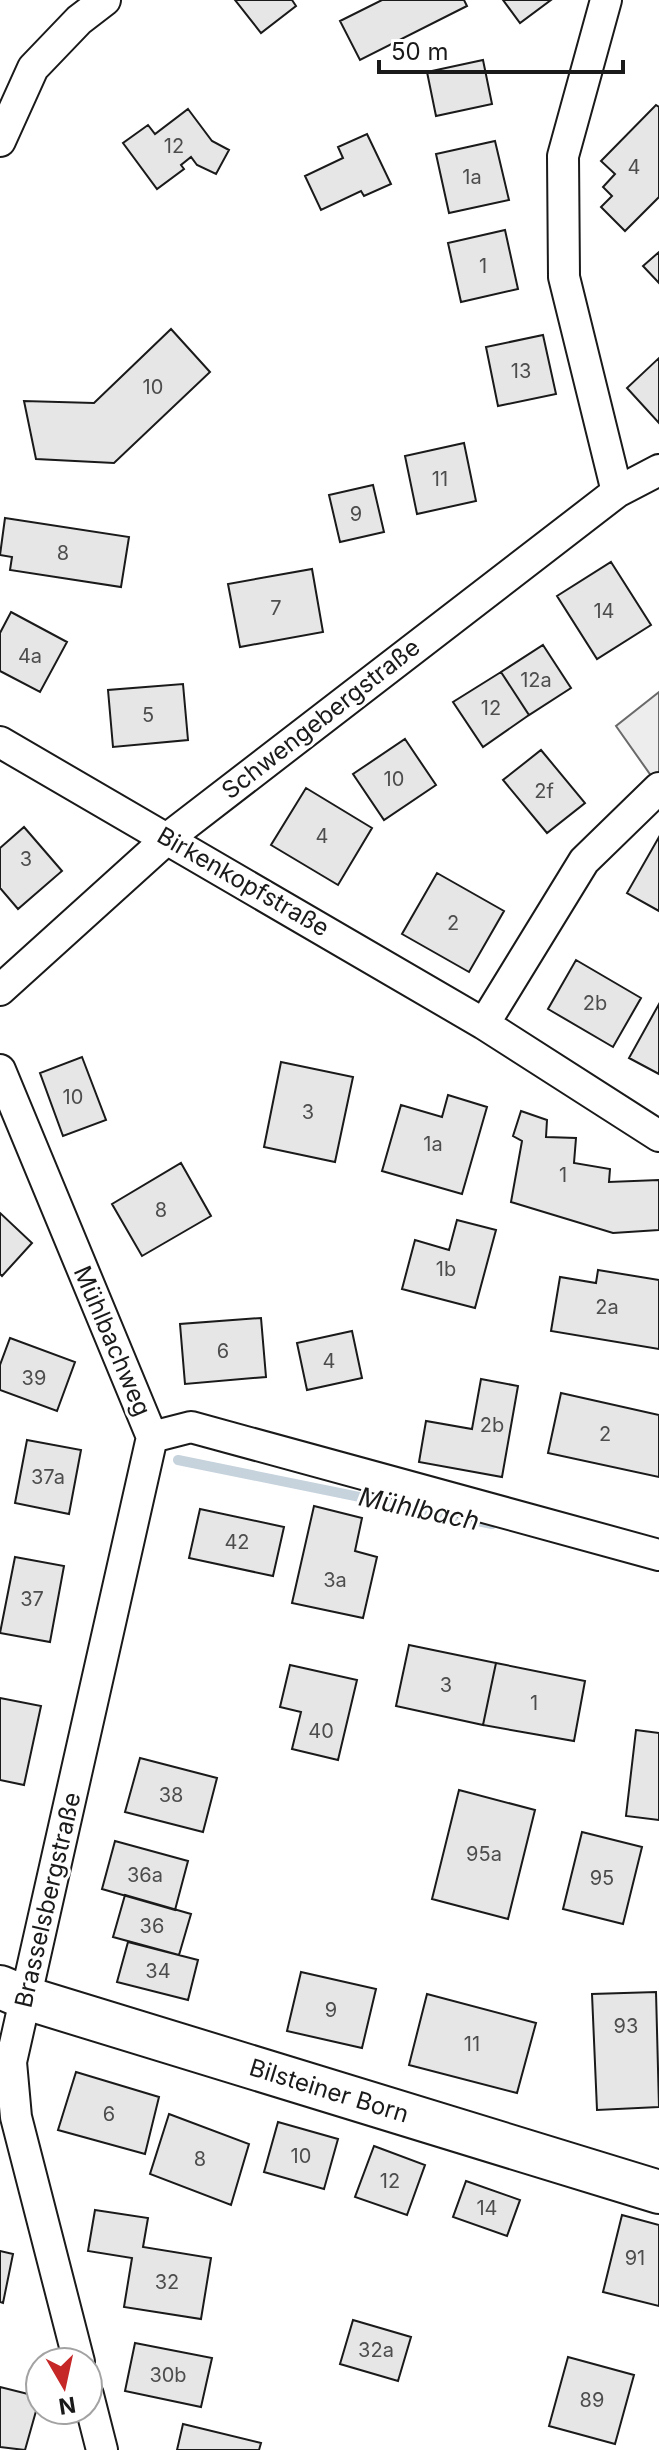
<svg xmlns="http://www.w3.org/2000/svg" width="659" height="2450" viewBox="0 0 659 2450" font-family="Inter,sans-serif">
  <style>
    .parking { fill: #ededed; stroke: #6a6a6a; stroke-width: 2 }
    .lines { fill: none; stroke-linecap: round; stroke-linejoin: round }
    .stream { stroke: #c6d2dc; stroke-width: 10 }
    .building { fill: #e6e6e6; stroke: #1a1a1a; stroke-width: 2 }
    .street-casing { stroke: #1a1a1a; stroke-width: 34 }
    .secondary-casing { stroke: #1a1a1a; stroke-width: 46 }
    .street { stroke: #fff; stroke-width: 30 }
    .secondary { stroke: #fff; stroke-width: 42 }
    .labels { text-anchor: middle; stroke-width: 6; stroke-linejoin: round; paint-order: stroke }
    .number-label { font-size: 20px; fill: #4d4d4d }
    .street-label { font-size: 24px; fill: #1a1a1a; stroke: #fff }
    .water-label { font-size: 26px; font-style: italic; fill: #1a1a1a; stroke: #fff }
  </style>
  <rect width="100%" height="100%" fill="#fff"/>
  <path class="parking" d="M659 692V787L616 726Z"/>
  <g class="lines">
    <path class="stream" d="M178 1460 492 1524"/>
  </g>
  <path class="building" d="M235 0H292L296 6 261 33Z
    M382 0H464L467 6 360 60 340 21Z
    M503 0H551L520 23Z
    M483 60 492 104 436 116 427 72Z
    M656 105 659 107V197L625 231 601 207 612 196 603 187 615 174 601 161Z
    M188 109 212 141 229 150 216 174 197 165 191 157 181 165 184 169 157 189 123 143 148 125 155 134Z
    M367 134 391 184 364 196 361 191 321 210 305 176 343 158 338 147Z
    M495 141 509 200 449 213 436 154Z
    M505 230 518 289 461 302 448 243Z
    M659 252V283L643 266Z
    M171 329 210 372 114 463 36 459 24 401 94 403Z
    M543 335 556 394 498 406 486 347Z
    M659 358V423L627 388Z
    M464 443 476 501 417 514 405 456Z
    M373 485 384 532 340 542 329 495Z
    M5 518 129 537 121 587 10 570 12 557 0 555Z
    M611 562 651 625 597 659 557 596Z
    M312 569 323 632 240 647 228 584Z
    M11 612 67 642 40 692 0 671V633Z
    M543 645 571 688 529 715 501 672Z
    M501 672 529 715 483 747 453 702Z
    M183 684 188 740 113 747 108 690Z
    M405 739 436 785 384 820 353 774Z
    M541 750 585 803 547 833 503 780Z
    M306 788 372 828 338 885 271 845Z
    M24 827 62 871 18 909 0 888V848Z
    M659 837V911L627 893Z
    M437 873 504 911 469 972 402 934Z
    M576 960 641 998 613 1047 548 1009Z
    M659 1004V1074L629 1058Z
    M82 1057 106 1120 63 1136 40 1073Z
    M281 1062 353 1077 335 1162 264 1147Z
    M448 1095 487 1107 462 1194 382 1171 401 1105 442 1117Z
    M521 1111 547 1120 546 1137 576 1138 574 1163 610 1169 609 1182 659 1180V1230L613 1233 511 1202 522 1141 513 1136Z
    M181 1163 211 1216 142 1256 112 1204Z
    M0 1213 32 1243 2 1276 0 1274Z
    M457 1220 496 1230 475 1308 402 1289 415 1240 449 1250Z
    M598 1270 659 1280V1349L551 1331 560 1277 596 1283Z
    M261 1318 266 1377 185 1384 180 1324Z
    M352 1331 362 1378 307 1390 297 1343Z
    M10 1338 75 1362 57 1411 0 1390V1365Z
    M481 1379 518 1386 502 1477 419 1462 426 1421 472 1429Z
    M561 1393 659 1415V1477L548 1453Z
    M27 1440 81 1450 69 1514 15 1503Z
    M314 1506 362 1518 355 1551 377 1557 363 1618 292 1603Z
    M200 1509 284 1527 273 1576 189 1558Z
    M15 1557 64 1566 50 1642 0 1633Z
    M409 1645 496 1663 483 1725 396 1706Z
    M496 1663 585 1681 574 1741 483 1725Z
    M290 1665 357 1680 338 1760 292 1749 301 1712 280 1707Z
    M0 1698 41 1706 24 1785 0 1780Z
    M636 1730 659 1733V1820L626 1816Z
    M140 1758 217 1778 203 1832 125 1812Z
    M459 1790 535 1810 508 1919 432 1899Z
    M582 1832 642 1847 623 1924 563 1909Z
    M115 1841 188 1861 175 1910 102 1889Z
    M125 1895 191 1914 179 1955 113 1937Z
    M128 1942 198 1960 188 2000 117 1982Z
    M301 1972 376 1989 362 2048 287 2031Z
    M656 1992 659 2107 597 2110 592 1994Z
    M427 1994 536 2023 517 2093 409 2065Z
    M76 2072 159 2097 145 2154 58 2130Z
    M169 2114 249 2144 231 2205 150 2174Z
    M278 2122 338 2139 324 2189 264 2172Z
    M374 2146 425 2165 407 2215 355 2197Z
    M466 2181 520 2200 507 2236 453 2217Z
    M95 2210 148 2218 143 2247 211 2258 201 2319 124 2307 132 2258 88 2251Z
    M622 2215 659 2225V2306L603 2292Z
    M0 2251 13 2254 3 2303 0 2302Z
    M353 2320 411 2337 398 2381 340 2364Z
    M135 2343 212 2358 201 2407 125 2391Z
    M568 2357 634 2375 615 2444 549 2426Z
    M0 2387 40 2397 25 2450 0 2447Z
    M183 2424 261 2443 259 2450H177Z"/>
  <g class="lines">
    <defs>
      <path id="street" d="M606 0 563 156 564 277 617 492
        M0 141 33 68 79 20 105 0
        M0 742 484 1024 659 1136
        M0 990 168 838 617 492 659 470
        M484 1024 584 861 659 788
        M0 1070 152 1437
        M152 1437 191 1427 659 1555
        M79 2362 16 2117 11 2062 152 1437
        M88 2395 102 2450"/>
      <path id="secondary" d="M0 1987 26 1998 659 2192"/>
    </defs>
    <use href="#street" class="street-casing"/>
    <use href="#secondary" class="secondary-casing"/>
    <use href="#street" class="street"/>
    <use href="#secondary" class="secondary"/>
  </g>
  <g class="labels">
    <g class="number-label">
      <text x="174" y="153">12</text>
      <text x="634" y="174">4</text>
      <text x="472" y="184">1a</text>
      <text x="483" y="273">1</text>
      <text x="521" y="378">13</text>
      <text x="153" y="394">10</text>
      <text x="440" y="486">11</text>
      <text x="356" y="521">9</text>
      <text x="63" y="560">8</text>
      <text x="276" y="615">7</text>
      <text x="604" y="618">14</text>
      <text x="30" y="663">4a</text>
      <text x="536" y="687">12a</text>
      <text x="491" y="715">12</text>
      <text x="148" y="722">5</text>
      <text x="394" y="786">10</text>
      <text x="544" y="798">2f</text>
      <text x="322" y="843">4</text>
      <text x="26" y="866">3</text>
      <text x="453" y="930">2</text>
      <text x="595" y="1010">2b</text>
      <text x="73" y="1104">10</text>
      <text x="308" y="1119">3</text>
      <text x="433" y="1151">1a</text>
      <text x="563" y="1182">1</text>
      <text x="161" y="1217">8</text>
      <text x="446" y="1276">1b</text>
      <text x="607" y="1314">2a</text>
      <text x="223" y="1358">6</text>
      <text x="329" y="1368">4</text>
      <text x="34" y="1385">39</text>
      <text x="492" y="1432">2b</text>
      <text x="605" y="1441">2</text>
      <text x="48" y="1484">37a</text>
      <text x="237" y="1549">42</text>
      <text x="335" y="1587">3a</text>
      <text x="32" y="1606">37</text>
      <text x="446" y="1692">3</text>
      <text x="534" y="1710">1</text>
      <text x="321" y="1738">40</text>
      <text x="171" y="1802">38</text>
      <text x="484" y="1861">95a</text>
      <text x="145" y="1882">36a</text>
      <text x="602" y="1885">95</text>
      <text x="152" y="1933">36</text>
      <text x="158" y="1978">34</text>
      <text x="331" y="2017">9</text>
      <text x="626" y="2033">93</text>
      <text x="472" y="2051">11</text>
      <text x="109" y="2121">6</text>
      <text x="301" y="2163">10</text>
      <text x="200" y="2166">8</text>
      <text x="390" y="2188">12</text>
      <text x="487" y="2215">14</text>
      <text x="635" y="2265">91</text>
      <text x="167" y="2289">32</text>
      <text x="376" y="2357">32a</text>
      <text x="168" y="2382">30b</text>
      <text x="592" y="2407">89</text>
    </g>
    <g class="street-label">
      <text transform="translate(321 719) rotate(-38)" y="8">Schwengebergstraße</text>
      <text transform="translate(243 882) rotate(30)" y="8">Birkenkopfstraße</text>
      <text transform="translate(112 1341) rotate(67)" y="8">Mühlbachweg</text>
      <text transform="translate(48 1900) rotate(-77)" y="8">Brasselsbergstraße</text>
      <text transform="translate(329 2091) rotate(17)" y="8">Bilsteiner Born</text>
    </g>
    <g class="water-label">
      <text transform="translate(419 1509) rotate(12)" y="9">Mühlbach</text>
    </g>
  </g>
  <g transform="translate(64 2386) rotate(171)"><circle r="38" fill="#ffffff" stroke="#a3a3a3" stroke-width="2"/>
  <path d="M0-6L14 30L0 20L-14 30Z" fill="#c62828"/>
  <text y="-12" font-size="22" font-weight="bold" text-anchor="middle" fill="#1a1a1a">N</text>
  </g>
  <path d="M379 60v12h244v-12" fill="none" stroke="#1a1a1a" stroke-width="4"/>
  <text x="391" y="60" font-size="24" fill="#1a1a1a" stroke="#ffffff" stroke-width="6" paint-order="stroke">50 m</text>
</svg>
